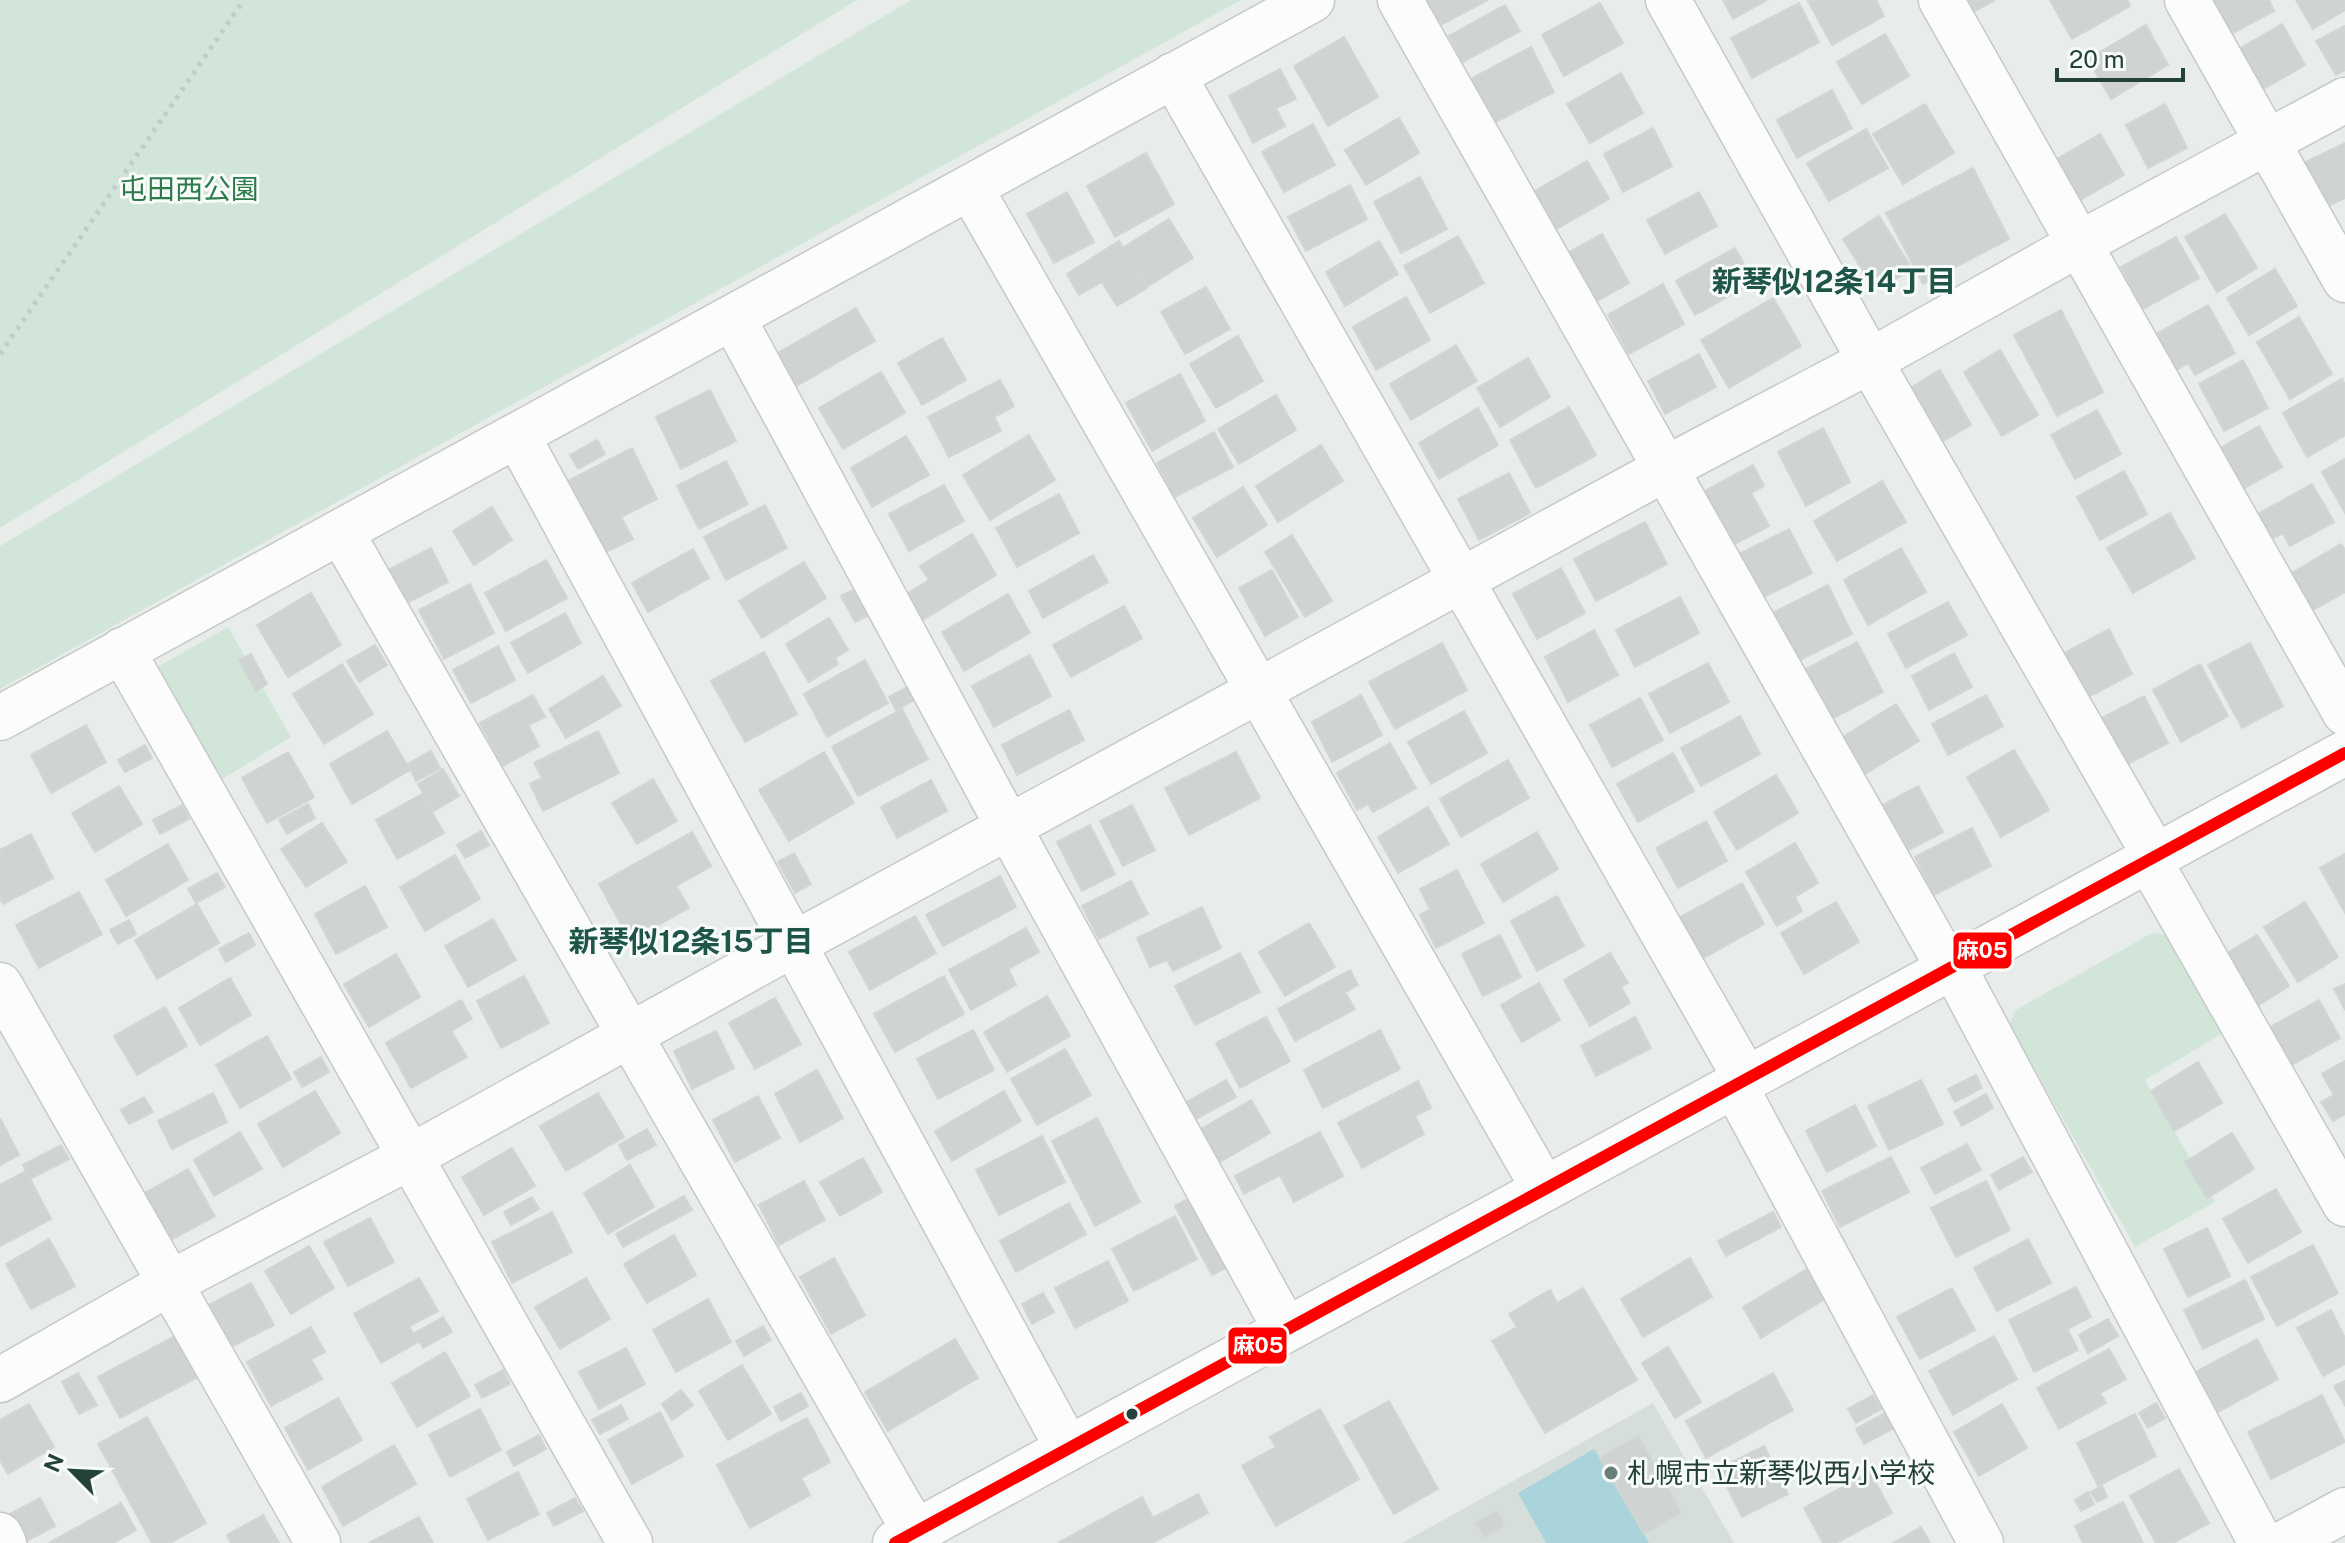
<svg xmlns="http://www.w3.org/2000/svg" width="2345" height="1543" viewBox="0 0 2345 1543" font-family="'Public Sans','Noto Sans JP',sans-serif">
  <style>
    .built { fill: #d6dedb }
    .green { fill: #d1e6d8 }
    .water { fill: #a9d4db }
    .building { fill: #cfd4d2; stroke: #d1d6d4; stroke-width: 2 }
    .lines { fill: none; stroke-linecap: round; stroke-linejoin: round }
    .minor-casing { stroke: #c5cac8; stroke-width: 47 }
    .path { stroke: #c3ccca; stroke-width: 5; stroke-dasharray: 4 6; stroke-linecap: butt }
    .minor { stroke: #fcfcfc; stroke-width: 44 }
    .bus-1-casing { stroke: #f7fbf9; stroke-width: 18 }
    .bus-1 { stroke: #f00; stroke-width: 12 }
    .bus-dot { fill: #24423a; stroke: #f7fbf9; stroke-width: 3 }
    .poi-dot { fill: #697e78; stroke: #f7fbf9; stroke-width: 3 }
    .labels { text-anchor: middle; stroke-width: 6; stroke-linejoin: round; paint-order: stroke }
    .park-label { font-size: 28px; fill: #2d7a4b; stroke: #f7fbf9 }
    .poi-label { font-size: 28px; fill: #24423a; stroke: #f7fbf9; text-anchor: start }
    .neighbourhood-label { font-size: 30px; font-weight: bold; fill: #1f5548; stroke: #f7fbf9 }
    .line-badge { stroke: #f7fbf9; stroke-width: 3 }
    .badge-label { font-size: 22px; text-anchor: middle; font-weight: bold; fill: #fff }
  </style>
  <rect width="100%" height="100%" fill="#e8edeb"/>
  <path class="built" d="M1653 1403 1734 1543H1402Z"/>
  <path class="green" d="M0 0H857L0 528Z
    M911 0H1241L0 689V546Z
    M228 627 291 737 221 780 152 670Z
    M2152 933 2170 935 2223 1033 2145 1080 2215 1202 2135 1247 2010 1025 2014 1011Z"/>
  <path class="water" d="M1594 1449 1600 1458 1649 1543H1546L1518 1493Z"/>
  <path class="building" d="M1422 0H1488L1437 27Z
    M1723 0H1767L1733 19Z
    M1876 0 1884 16 1832 45 1808 1Z
    M1964 0H1995L1971 13Z
    M2050 0H2127L2130 6 2072 39Z
    M2199 0H2269L2274 11 2220 40Z
    M2296 0H2345V10L2313 29Z
    M1600 3 1623 43 1564 76 1542 35Z
    M1799 3 1819 42 1752 78 1731 38Z
    M1505 5 1520 31 1463 62 1449 36Z
    M2282 24 2305 65 2248 98 2225 57Z
    M2146 25 2168 65 2111 99 2088 59Z
    M2345 26V70L2336 75 2316 41Z
    M1885 34 1909 76 1862 104 1837 62Z
    M1344 37 1378 97 1328 126 1294 66Z
    M1531 47 1554 92 1490 125 1467 81Z
    M1280 69 1296 99 1276 108 1285 126 1253 143 1229 96Z
    M1621 73 1643 113 1590 143 1567 104Z
    M1832 90 1852 128 1797 158 1777 120Z
    M1925 104 1954 153 1903 184 1873 134Z
    M2165 104 2187 148 2148 168 2126 125Z
    M1399 118 1419 153 1366 185 1345 150Z
    M1313 124 1335 165 1284 192 1262 152Z
    M1653 128 1672 166 1623 192 1604 154Z
    M1866 129 1888 168 1829 201 1807 163Z
    M2100 134 2124 175 2070 206 2046 165Z
    M2345 143V198L2314 213 2293 168Z
    M1146 153 1174 204 1115 237 1087 186Z
    M1587 161 1609 199 1553 231 1531 193Z
    M1973 168 2009 239 1923 284 1886 213Z
    M1420 177 1447 229 1401 253 1374 202Z
    M1350 185 1367 219 1306 251 1288 217Z
    M1067 192 1094 242 1054 263 1027 214Z
    M1699 192 1717 226 1665 254 1647 220Z
    M2225 214 2257 268 2217 292 2185 237Z
    M1879 216 1912 269 1889 283 1882 273 1869 281 1843 239Z
    M1169 219 1193 258 1148 286 1124 247Z
    M1602 234 1629 283 1592 304 1564 255Z
    M1458 236 1484 283 1430 313 1404 266Z
    M2176 237 2199 278 2143 309 2121 267Z
    M1119 241 1147 288 1117 306 1102 282 1079 295 1067 274Z
    M1379 241 1398 274 1345 306 1326 272Z
    M1735 248 1754 282 1695 315 1676 281Z
    M2275 269 2297 306 2249 335 2227 298Z
    M1663 284 1684 324 1629 354 1608 315Z
    M1206 287 1230 329 1185 354 1161 312Z
    M1406 297 1430 340 1376 370 1353 327Z
    M1773 298 1801 346 1729 388 1701 340Z
    M2208 305 2235 353 2195 375 2188 363 2171 373 2151 337Z
    M856 308 875 341 788 391 769 358Z
    M2061 310 2103 392 2057 416 2014 335Z
    M2299 317 2332 374 2290 399 2257 342Z
    M1238 336 1263 381 1216 408 1190 364Z
    M942 338 966 380 922 405 898 363Z
    M1456 345 1477 381 1411 420 1390 384Z
    M2000 350 2038 415 2002 436 1964 372Z
    M1699 354 1716 387 1665 414 1648 381Z
    M1528 358 1550 397 1500 427 1477 388Z
    M2243 360 2268 408 2224 431 2199 384Z
    M1940 370 1971 425 1933 447 1902 393Z
    M881 372 905 413 843 449 819 408Z
    M1180 374 1205 421 1152 451 1126 403Z
    M2342 379 2345 385V435L2307 457 2283 413Z
    M1000 380 1014 406 994 417 1001 431 949 457 928 417Z
    M710 390 736 441 681 469 656 417Z
    M1276 395 1296 430 1239 464 1218 429Z
    M1569 407 1596 455 1536 488 1510 440Z
    M1478 408 1498 445 1439 479 1419 443Z
    M2097 410 2121 454 2075 479 2051 435Z
    M2259 426 2282 467 2239 491 2217 450Z
    M1823 428 1850 482 1806 506 1778 452Z
    M1214 432 1233 467 1175 497 1157 463Z
    M1029 435 1055 480 990 520 963 475Z
    M906 436 929 475 872 507 851 468Z
    M597 440 605 454 578 469 570 455Z
    M1321 445 1343 481 1278 522 1256 486Z
    M632 448 657 499 621 517 633 539 602 554 566 482Z
    M2345 459V513L2322 472Z
    M726 461 748 504 699 529 677 486Z
    M1753 465 1764 486 1751 493 1769 526 1729 547 1701 493Z
    M2124 471 2147 514 2100 540 2077 497Z
    M1509 473 1530 513 1479 540 1458 499Z
    M1882 481 1906 522 1837 561 1814 521Z
    M2312 484 2334 522 2290 546 2283 533 2272 539 2258 514Z
    M944 485 964 521 909 551 889 514Z
    M1243 487 1267 525 1217 557 1193 518Z
    M1059 494 1079 533 1017 567 996 528Z
    M765 505 787 548 726 580 704 537Z
    M492 507 512 540 474 565 453 531Z
    M2170 513 2195 558 2133 593 2107 548Z
    M1645 522 1667 564 1596 601 1574 559Z
    M1789 529 1812 573 1760 599 1737 555Z
    M972 534 996 575 921 621 905 595 929 580 920 566Z
    M1292 535 1332 601 1305 617 1265 552Z
    M2341 544 2345 550V592L2311 611 2290 574Z
    M431 548 448 582 405 604 388 570Z
    M1901 548 1926 592 1868 625 1844 580Z
    M693 549 709 578 648 612 632 583Z
    M1093 555 1108 582 1043 618 1029 591Z
    M546 560 567 598 506 631 485 593Z
    M804 562 826 598 762 638 739 601Z
    M1561 568 1585 613 1537 639 1513 594Z
    M1272 570 1298 617 1265 636 1239 588Z
    M470 584 494 633 444 659 419 610Z
    M1828 585 1852 634 1798 661 1774 612Z
    M857 588 871 614 855 622 841 596Z
    M311 593 341 645 288 677 257 625Z
    M1008 594 1030 633 964 671 942 632Z
    M1680 597 1699 633 1635 667 1616 630Z
    M1948 602 1967 635 1906 668 1888 634Z
    M1124 606 1142 638 1071 677 1053 645Z
    M565 613 581 643 528 673 511 643Z
    M829 618 848 650 835 658 838 664 809 682 786 644Z
    M2109 629 2132 674 2081 701 2057 657Z
    M1594 630 1618 675 1568 702 1545 657Z
    M1857 642 1883 692 1828 721 1802 671Z
    M1442 643 1467 690 1395 729 1369 682Z
    M2250 643 2283 706 2242 728 2208 665Z
    M375 645 387 665 359 682 347 661Z
    M498 646 515 680 471 703 453 670Z
    M764 652 797 714 745 742 711 681Z
    M1954 653 1972 687 1929 710 1912 676Z
    M251 654 267 684 256 691 239 660Z
    M1030 655 1051 696 994 727 972 686Z
    M865 660 888 703 827 737 804 694Z
    M1708 663 1729 702 1670 733 1649 694Z
    M342 664 373 714 324 744 293 694Z
    M2200 664 2228 716 2181 742 2153 690Z
    M603 676 621 706 566 738 549 709Z
    M911 685 918 698 896 710 889 697Z
    M533 695 545 717 528 725 539 746 503 766 480 723Z
    M1361 695 1382 735 1332 762 1312 722Z
    M1986 695 2003 726 1948 755 1932 724Z
    M2144 696 2168 743 2120 768 2096 721Z
    M1640 698 1663 740 1612 767 1590 725Z
    M1896 704 1919 741 1858 778 1836 741Z
    M902 709 928 759 858 796 832 747Z
    M1069 710 1084 740 1017 775 1002 745Z
    M1464 711 1487 753 1431 784 1408 742Z
    M1740 716 1760 754 1701 786 1681 748Z
    M86 725 106 762 51 793 31 755Z
    M387 731 410 770 352 804 330 764Z
    M598 731 619 773 543 811 530 784 542 778 534 763Z
    M1390 743 1416 788 1373 812 1368 804 1357 810 1337 773Z
    M145 745 152 758 125 772 118 760Z
    M2014 750 2049 810 2001 837 1967 777Z
    M431 751 440 768 416 781 408 764Z
    M288 752 314 797 267 823 242 778Z
    M824 752 854 803 789 841 759 790Z
    M1236 752 1260 798 1189 835 1165 788Z
    M1673 753 1694 791 1638 822 1617 784Z
    M1508 760 1529 798 1461 837 1440 799Z
    M443 769 459 796 434 811 418 784Z
    M1776 775 1798 813 1737 850 1714 812Z
    M653 779 677 821 637 844 612 803Z
    M931 780 947 811 897 838 881 807Z
    M119 786 142 824 95 852 72 813Z
    M1918 786 1943 832 1905 852 1881 806Z
    M422 794 444 833 397 859 376 820Z
    M308 804 315 818 287 834 279 820Z
    M182 805 189 819 160 834 153 820Z
    M1132 805 1155 850 1123 866 1100 821Z
    M1428 807 1449 844 1398 873 1378 837Z
    M1706 821 1727 861 1678 888 1656 848Z
    M322 823 347 862 306 887 281 849Z
    M1090 825 1115 874 1082 891 1057 842Z
    M1972 828 1991 866 1934 895 1915 857Z
    M481 831 489 845 465 858 457 845Z
    M692 832 711 866 676 886 689 908 630 941 599 884Z
    M1537 832 1558 869 1503 902 1481 864Z
    M31 834 53 878 3 904 0 898V850Z
    M1795 843 1818 883 1795 897 1802 911 1777 926 1746 872Z
    M168 844 188 880 126 916 106 880Z
    M794 853 811 884 795 893 778 862Z
    M2345 854V913L2320 868Z
    M455 855 480 899 425 931 400 887Z
    M1457 870 1484 923 1436 948 1420 915 1430 909 1420 889Z
    M217 873 225 887 196 903 188 889Z
    M1000 876 1016 907 943 946 926 915Z
    M1131 881 1148 914 1099 939 1082 906Z
    M1742 883 1764 924 1702 959 1679 918Z
    M365 886 387 927 336 954 315 914Z
    M79 892 102 934 39 968 16 925Z
    M1557 896 1584 946 1537 971 1511 921Z
    M1836 902 1859 942 1804 974 1781 933Z
    M2305 902 2338 957 2298 982 2264 927Z
    M197 904 219 943 157 979 135 940Z
    M1202 907 1221 948 1173 971 1167 960 1150 967 1137 938Z
    M915 916 936 953 870 990 849 952Z
    M493 919 516 960 468 987 445 946Z
    M129 920 136 934 118 944 110 930Z
    M1309 923 1335 967 1285 996 1259 952Z
    M1026 928 1039 952 1008 969 1016 985 971 1010 949 970Z
    M249 933 255 945 226 962 219 949Z
    M1500 935 1521 977 1483 996 1462 954Z
    M2257 935 2289 986 2251 1010 2219 958Z
    M1240 953 1260 992 1195 1025 1175 986Z
    M1610 953 1628 983 1621 987 1630 1003 1590 1026 1564 980Z
    M396 954 420 997 369 1027 344 984Z
    M1350 970 1358 985 1345 992 1355 1009 1295 1041 1278 1009Z
    M524 976 549 1023 501 1048 477 1001Z
    M944 976 964 1014 895 1052 874 1014Z
    M230 978 251 1015 200 1045 179 1008Z
    M1539 983 1560 1020 1522 1042 1501 1005Z
    M2345 984V1010L2334 989Z
    M1047 996 1070 1036 1007 1072 984 1032Z
    M775 998 801 1044 755 1069 729 1023Z
    M461 1000 472 1019 451 1031 467 1057 411 1088 386 1043Z
    M2319 1000 2340 1038 2286 1068 2265 1030Z
    M165 1007 187 1046 137 1075 114 1036Z
    M1266 1017 1290 1061 1240 1088 1216 1043Z
    M1635 1017 1651 1048 1596 1076 1581 1046Z
    M973 1030 994 1070 938 1099 917 1059Z
    M1380 1030 1400 1069 1323 1108 1304 1070Z
    M716 1031 734 1068 692 1089 674 1051Z
    M267 1036 291 1079 240 1108 216 1065Z
    M1065 1049 1091 1095 1037 1125 1011 1079Z
    M321 1057 329 1072 302 1087 294 1072Z
    M2345 1061V1114L2333 1121 2321 1102 2334 1095 2322 1074Z
    M2198 1062 2222 1103 2174 1131 2151 1091Z
    M817 1070 843 1118 800 1142 775 1094Z
    M1976 1075 1982 1088 1955 1102 1948 1089Z
    M1226 1080 1236 1097 1196 1119 1187 1102Z
    M1921 1080 1943 1124 1889 1150 1868 1106Z
    M1418 1081 1431 1108 1415 1116 1424 1134 1362 1168 1338 1123Z
    M315 1091 340 1133 283 1167 258 1124Z
    M1004 1091 1021 1121 952 1161 935 1131Z
    M213 1093 227 1122 172 1149 158 1121Z
    M598 1093 624 1137 566 1171 540 1126Z
    M1986 1094 1993 1108 1962 1126 1954 1112Z
    M758 1096 780 1138 735 1162 713 1120Z
    M144 1097 153 1112 129 1124 121 1110Z
    M1251 1100 1270 1133 1220 1162 1201 1129Z
    M1855 1105 1876 1146 1827 1172 1806 1131Z
    M0 1118 19 1155 0 1165Z
    M1097 1118 1140 1202 1095 1226 1052 1141Z
    M647 1129 656 1145 627 1160 619 1145Z
    M240 1132 262 1169 214 1196 194 1160Z
    M1320 1132 1343 1176 1294 1202 1280 1175 1244 1194 1235 1176Z
    M2232 1133 2254 1169 2207 1198 2185 1162Z
    M1042 1136 1065 1182 999 1215 976 1170Z
    M1967 1144 1981 1170 1935 1194 1921 1168Z
    M61 1145 69 1159 30 1179 23 1165Z
    M512 1148 535 1186 484 1215 462 1177Z
    M1891 1157 1909 1192 1840 1227 1822 1191Z
    M2023 1157 2032 1172 1999 1190 1991 1175Z
    M863 1158 882 1192 840 1216 820 1182Z
    M630 1165 654 1207 608 1234 584 1193Z
    M188 1169 215 1216 169 1241 143 1194Z
    M26 1171 51 1219 0 1246V1185Z
    M804 1181 825 1220 779 1245 759 1205Z
    M1986 1181 2010 1230 1956 1257 1931 1208Z
    M2276 1189 2301 1232 2248 1263 2223 1219Z
    M684 1196 692 1210 623 1247 616 1234Z
    M532 1197 539 1209 511 1225 504 1212Z
    M1191 1197 1228 1267 1212 1275 1175 1206Z
    M1069 1203 1086 1234 1016 1272 1000 1241Z
    M552 1212 572 1252 512 1283 492 1242Z
    M1773 1212 1781 1227 1726 1256 1718 1241Z
    M1175 1216 1197 1259 1134 1291 1112 1249Z
    M370 1218 394 1262 348 1286 324 1242Z
    M2207 1228 2230 1276 2188 1297 2164 1249Z
    M674 1235 696 1275 647 1303 624 1264Z
    M49 1239 75 1286 31 1309 6 1264Z
    M2028 1239 2051 1283 1997 1311 1974 1268Z
    M2313 1245 2338 1293 2277 1326 2251 1277Z
    M309 1246 334 1288 291 1314 265 1271Z
    M834 1258 865 1315 831 1334 800 1277Z
    M1690 1258 1712 1297 1643 1337 1621 1299Z
    M1108 1261 1128 1301 1075 1328 1055 1288Z
    M1807 1269 1825 1299 1761 1338 1743 1307Z
    M419 1278 438 1311 409 1326 418 1342 381 1363 354 1314Z
    M586 1278 610 1319 560 1349 535 1307Z
    M2245 1280 2264 1319 2203 1349 2184 1310Z
    M251 1283 274 1325 229 1348 207 1306Z
    M2076 1287 2091 1317 2067 1329 2078 1350 2034 1372 2009 1320Z
    M1583 1288 1637 1380 1545 1433 1492 1341 1517 1327 1509 1314 1550 1290 1557 1303Z
    M1952 1288 1975 1330 1920 1359 1897 1317Z
    M1043 1293 1054 1312 1032 1324 1022 1304Z
    M708 1299 731 1342 676 1372 653 1330Z
    M2331 1310 2345 1338V1364L2323 1376 2297 1328Z
    M443 1317 452 1332 423 1348 415 1333Z
    M2108 1319 2118 1336 2088 1353 2079 1335Z
    M763 1326 771 1340 744 1356 736 1341Z
    M311 1327 325 1352 311 1359 322 1379 271 1406 247 1362Z
    M175 1336 198 1377 120 1418 98 1377Z
    M1994 1336 2017 1379 1953 1415 1929 1371Z
    M955 1339 978 1378 888 1431 865 1392Z
    M2257 1339 2278 1379 2218 1412 2196 1372Z
    M1668 1347 1701 1402 1675 1418 1642 1363Z
    M626 1348 645 1384 599 1409 579 1372Z
    M2109 1349 2126 1379 2100 1393 2106 1403 2059 1429 2037 1388Z
    M445 1352 470 1396 417 1427 392 1383Z
    M742 1365 771 1414 728 1440 699 1391Z
    M503 1370 510 1384 482 1398 475 1385Z
    M78 1373 97 1405 79 1414 62 1382Z
    M1773 1373 1793 1410 1706 1458 1686 1421Z
    M2345 1381V1406L2334 1386Z
    M681 1390 693 1405 672 1420 662 1404Z
    M801 1393 808 1406 781 1421 774 1407Z
    M1873 1395 1881 1409 1856 1423 1848 1409Z
    M2322 1395 2345 1442 2271 1479 2248 1432Z
    M338 1398 362 1440 308 1470 285 1428Z
    M1389 1401 1438 1489 1394 1514 1344 1426Z
    M2156 1403 2165 1418 2148 1428 2139 1413Z
    M29 1404 54 1447 8 1474 0 1460V1420Z
    M2002 1404 2027 1448 1979 1476 1954 1432Z
    M621 1405 628 1419 600 1434 592 1420Z
    M480 1409 501 1450 450 1477 429 1435Z
    M1320 1409 1359 1479 1276 1526 1242 1466 1276 1447 1270 1437Z
    M660 1412 683 1456 632 1484 608 1440Z
    M1885 1413 1894 1428 1864 1444 1856 1429Z
    M2135 1414 2156 1456 2098 1486 2077 1443Z
    M147 1417 206 1523 170 1543H152L98 1444Z
    M807 1418 830 1462 801 1478 810 1495 750 1528 717 1465Z
    M539 1435 546 1449 514 1466 507 1452Z
    M1638 1436 1681 1512 1644 1534 1600 1458Z
    M394 1445 416 1484 343 1526 322 1487Z
    M1764 1446 1788 1494 1742 1517 1718 1469Z
    M2179 1469 2209 1523 2173 1543H2156L2130 1496Z
    M518 1472 539 1514 488 1540 467 1499Z
    M1870 1472 1892 1513 1836 1543H1823L1804 1508Z
    M2102 1486 2107 1497 2097 1502 2091 1492Z
    M2088 1492 2094 1504 2081 1511 2075 1500Z
    M1198 1494 1208 1513 1152 1543H1058L1142 1497 1153 1518Z
    M40 1498 55 1526 25 1542 10 1514Z
    M575 1498 583 1511 554 1526 547 1513Z
    M2123 1502 2143 1543H2083L2075 1526Z
    M121 1503 136 1530 113 1543H49Z
    M1497 1511 1504 1525 1484 1537 1476 1523Z
    M263 1515 279 1543H231L227 1535Z
    M419 1517 433 1543H369Z
    M1921 1527 1930 1543H1893Z"/>
  <g class="lines">
    <defs>
      <path id="minor" d="M1400 0 1949 969
        M1668 0 1870 361 2155 856
        M1941 0 2345 713
        M2187 0 2345 280
        M1173 75 1746 1079
        M971 189 1544 1189
        M733 318 1009 828 1286 1330
        M517 435 1068 1449
        M341 532 915 1532
        M122 650 630 1543
        M0 718 1312 0
        M2149 860 2345 1204
        M1953 966 2261 1543
        M0 985 318 1543
        M1735 1086 1981 1543
        M0 1380 170 1283 410 1157 794 944 1665 469 1870 361 2079 244 2345 100
        M0 1535 4 1543
        M895 1543 2345 753
        M2284 1543 2345 1510"/>
    </defs>
    <use href="#minor" class="minor-casing"/>
    <path class="path" d="M0 354 244 0"/>
    <use href="#minor" class="minor"/>
    <defs>
      <path id="bus-1" d="M895 1543 2345 753"/>
    </defs>
    <use href="#bus-1" class="bus-1-casing"/>
    <use href="#bus-1" class="bus-1"/>
  </g>
  <circle class="bus-dot" cx="1132" cy="1414" r="7"/>
  <circle class="poi-dot" cx="1611" cy="1473" r="8"/>
  <g class="labels">
    <g class="park-label">
      <text x="189" y="199">屯田西公園</text>
    </g>
    <g class="poi-label">
      <text x="1627" y="1483">札幌市立新琴似西小学校</text>
    </g>
    <g class="neighbourhood-label">
      <text x="1834" y="292">新琴似12条14丁目</text>
      <text x="691" y="952">新琴似12条15丁目</text>
    </g>
  </g>
  <g class="line-badge">
    <rect x="1952" y="931" width="61" height="39" rx="8" fill="#f00"/>
    <rect x="1227" y="1326" width="61" height="39" rx="8" fill="#f00"/>
  </g>
  <g class="badge-label">
    <text x="1982" y="958">麻05</text>
    <text x="1258" y="1353">麻05</text>
  </g>
  <g transform="translate(72 1471) rotate(294)" stroke="#f7fbf9" stroke-width="6" paint-order="stroke">
  <path d="M0-6L14 30L0 20L-14 30Z" fill="#24423a"/>
  <text y="-12" font-size="22" font-weight="bold" text-anchor="middle" fill="#24423a">N</text>
  </g>
  <path d="M2057 68v12h126v-12" fill="none" stroke="#24423a" stroke-width="4"/>
  <text x="2069" y="68" font-size="24" fill="#24423a" stroke="#f7fbf9" stroke-width="6" paint-order="stroke">20 m</text>
</svg>
